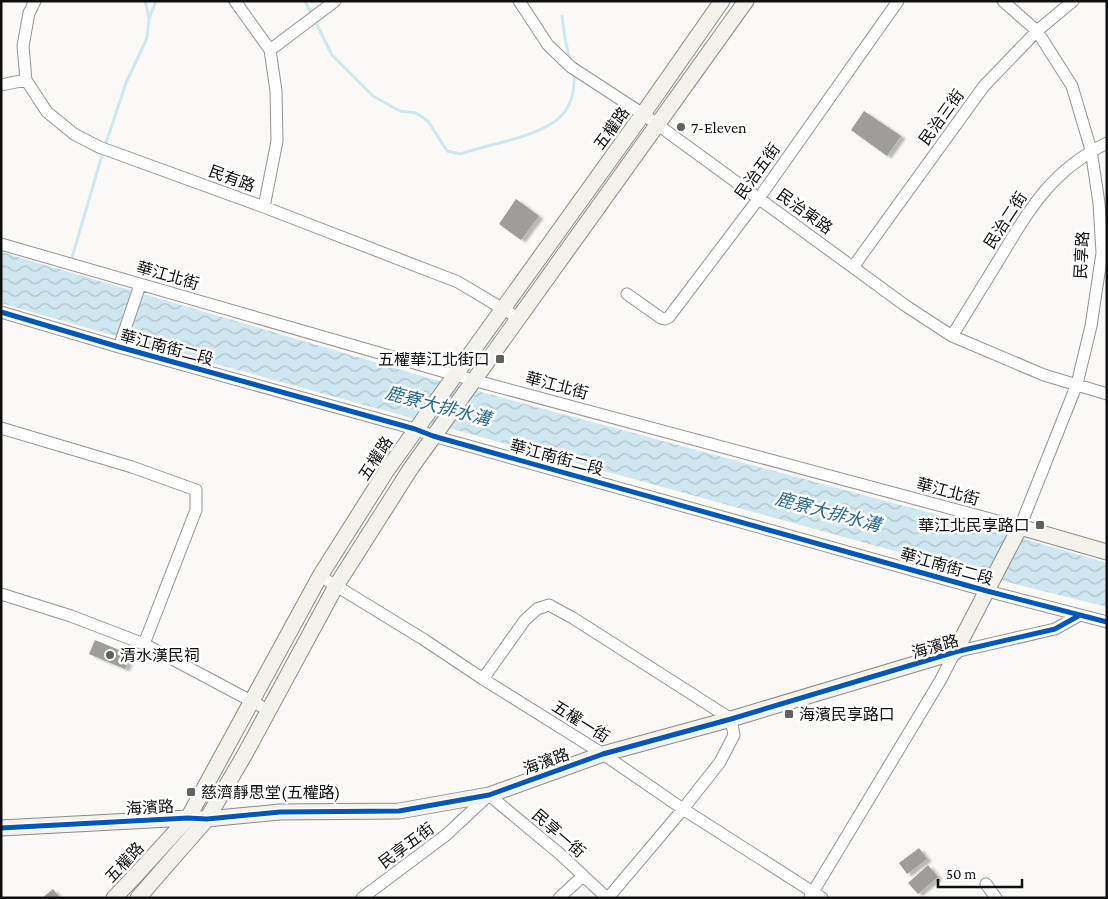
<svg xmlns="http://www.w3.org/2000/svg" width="1108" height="899" viewBox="0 0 1108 899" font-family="'Crimson Pro','Noto Sans TC',serif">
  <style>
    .water { fill: url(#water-waves) }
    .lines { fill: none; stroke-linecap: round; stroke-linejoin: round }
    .stream { stroke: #cfe7f0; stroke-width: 3 }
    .building { fill: #9e9d9a; filter: url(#shadow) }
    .street-casing { stroke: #959493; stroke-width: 13 }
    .secondary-casing { stroke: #8b8b89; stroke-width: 17 }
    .street { stroke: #fefefe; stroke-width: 11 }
    .secondary { stroke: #f4f2ec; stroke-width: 15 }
    .cycleway-casing { stroke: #fff; stroke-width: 8 }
    .cycleway { stroke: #0057b8; stroke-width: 5 }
    .poi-dot { fill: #616160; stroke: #fff; stroke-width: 2 }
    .labels { text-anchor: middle; stroke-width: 5; stroke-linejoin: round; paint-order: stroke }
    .street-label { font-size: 16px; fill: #0f0f0f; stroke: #fff }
    .poi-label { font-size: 16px; fill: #0f0f0f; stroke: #fff; text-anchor: start }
    .water-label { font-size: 18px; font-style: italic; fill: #286a91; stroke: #fff }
  </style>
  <defs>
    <pattern id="water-waves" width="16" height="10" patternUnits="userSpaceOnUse" patternTransform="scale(1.25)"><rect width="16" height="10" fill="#cfe7f0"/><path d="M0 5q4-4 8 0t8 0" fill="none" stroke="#b1c5cd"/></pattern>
    <filter id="shadow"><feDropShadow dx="4.5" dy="2.5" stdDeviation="1" flood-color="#0004"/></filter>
  </defs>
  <rect width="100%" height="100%" fill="#faf9f5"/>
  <path class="water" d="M1 252 429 378 990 529 1107 563V607L1011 583 129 340 1 303Z"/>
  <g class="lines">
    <path class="stream" d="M145 1 149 18
      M305 1 332 55 373 96 400 111 416 113 428 121 447 151 460 154C489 144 541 137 561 116 572 106 575 88 574 73
      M562 16 565 39 570 60
      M105 146 126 83 147 38 149 19 156 1
      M71 261 103 152"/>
  </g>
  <path class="building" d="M864 111 901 136 887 156 851 130Z
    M516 199 539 216 521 240 499 224Z
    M95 640 131 655 125 669 89 654Z
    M919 848 927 859 907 874 899 863Z
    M928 865 938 877 918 894 908 883Z
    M53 889 60 898H42Z"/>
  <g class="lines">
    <defs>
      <path id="street" d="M35 1 29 13 23 46 26 80 47 112 74 134 99 147 264 207 458 282 518 318
        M235 1 270 50 276 91 277 141 264 207
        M519 1 548 45 571 67 643 114 906 306 952 336 1044 375 1107 394
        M270 50 335 1
        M1 85 26 80
        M1 244 473 380 1020 527 1077 384 1091 326 1102 253 1099 203 1091 150 1072 86 1037 31 1003 1
        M853 267 984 86 1037 31 1073 1
        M627 294 661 318 665 319 669 317 759 198 898 1
        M1 312 119 347 415 429 433 436 987 591 1107 622
        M952 336C968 310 984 284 1000 258 1030 208 1052 170 1107 143
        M119 347 140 285
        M1 428 132 467 196 490V510L144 644
        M320 576 423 639 483 679 603 754 683 809 822 898
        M1 594 71 616 144 644 268 710
        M483 679 525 620 537 609 549 605 573 618 731 719 734 735 720 762 683 809 608 898
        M986 884 996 898
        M810 897 940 681 955 652 1055 629 1080 615
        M362 898 446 835 489 795 560 854 607 898
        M559 898 583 876"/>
      <path id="secondary" d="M1 828 188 818 207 819 280 812 399 811 489 795 603 754 731 719 955 652 1020 527 1107 552
        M114 898 135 876 188 818 320 576 387 470 643 114 722 1
        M138 898 207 819 245 754 336 586 411 468 746 1"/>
    </defs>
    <use href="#street" class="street-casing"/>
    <use href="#secondary" class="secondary-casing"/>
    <use href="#street" class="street"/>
    <use href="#secondary" class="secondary"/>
    <defs>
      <path id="cycleway" d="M1 312 119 347 415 429 433 436 987 591 1107 622
        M1 828 188 818 207 819 280 812 399 811 489 795 603 754 731 719 955 652 1055 629 1080 615"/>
    </defs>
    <use href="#cycleway" class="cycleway-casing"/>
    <use href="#cycleway" class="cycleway"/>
  </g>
  <g class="poi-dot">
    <circle cx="681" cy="127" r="5"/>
    <rect x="495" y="354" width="10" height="10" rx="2.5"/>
    <rect x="1035" y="520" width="10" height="10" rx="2.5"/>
    <circle cx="110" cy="655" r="5"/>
    <rect x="784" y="709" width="10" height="10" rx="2.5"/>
    <rect x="186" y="787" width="10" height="10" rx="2.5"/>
  </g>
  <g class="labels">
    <g class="street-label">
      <text transform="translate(941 117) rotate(-54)" y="6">民治三街</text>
      <text transform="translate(611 128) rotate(-54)" y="6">五權路</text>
      <text transform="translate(757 171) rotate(-54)" y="6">民治五街</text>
      <text transform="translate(232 178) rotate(20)" y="6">民有路</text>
      <text transform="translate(805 211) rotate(36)" y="6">民治東路</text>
      <text transform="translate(1005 220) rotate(-57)" y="6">民治二街</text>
      <text transform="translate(1081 255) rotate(-87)" y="6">民享路</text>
      <text transform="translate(168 275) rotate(16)" y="6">華江北街</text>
      <text transform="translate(167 347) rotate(15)" y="6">華江南街二段</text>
      <text transform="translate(557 385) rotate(15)" y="6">華江北街</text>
      <text transform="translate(557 457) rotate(15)" y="6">華江南街二段</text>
      <text transform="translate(375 458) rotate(-57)" y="6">五權路</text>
      <text transform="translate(948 491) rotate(15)" y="6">華江北街</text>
      <text transform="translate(947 566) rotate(16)" y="6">華江南街二段</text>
      <text transform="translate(935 646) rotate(-16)" y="6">海濱路</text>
      <text transform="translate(581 721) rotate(32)" y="6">五權一街</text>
      <text transform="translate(546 761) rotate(-20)" y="6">海濱路</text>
      <text transform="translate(150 807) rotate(-3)" y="6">海濱路</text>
      <text transform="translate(559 833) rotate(41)" y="6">民享一街</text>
      <text transform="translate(406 845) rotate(-37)" y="6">民享五街</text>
      <text transform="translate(124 862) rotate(-47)" y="6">五權路</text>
    </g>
    <g class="poi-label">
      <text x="691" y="133">7-Eleven</text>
      <text x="490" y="365" text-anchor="end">五權華江北街口</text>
      <text x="1030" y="531" text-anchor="end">華江北民享路口</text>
      <text x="120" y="661">清水漢民祠</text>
      <text x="799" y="720">海濱民享路口</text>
      <text x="201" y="798">慈濟靜思堂(五權路)</text>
    </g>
    <g class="water-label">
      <text transform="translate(438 406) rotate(15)" y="6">鹿寮大排水溝</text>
      <text transform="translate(828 512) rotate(15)" y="6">鹿寮大排水溝</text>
    </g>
  </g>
  <rect width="1108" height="899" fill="none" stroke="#0f0f0f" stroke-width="5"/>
  <path d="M938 879v8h84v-8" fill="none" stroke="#0f0f0f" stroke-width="2.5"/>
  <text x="946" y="879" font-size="15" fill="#0f0f0f" stroke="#ffffff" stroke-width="4" paint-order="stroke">50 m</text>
</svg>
